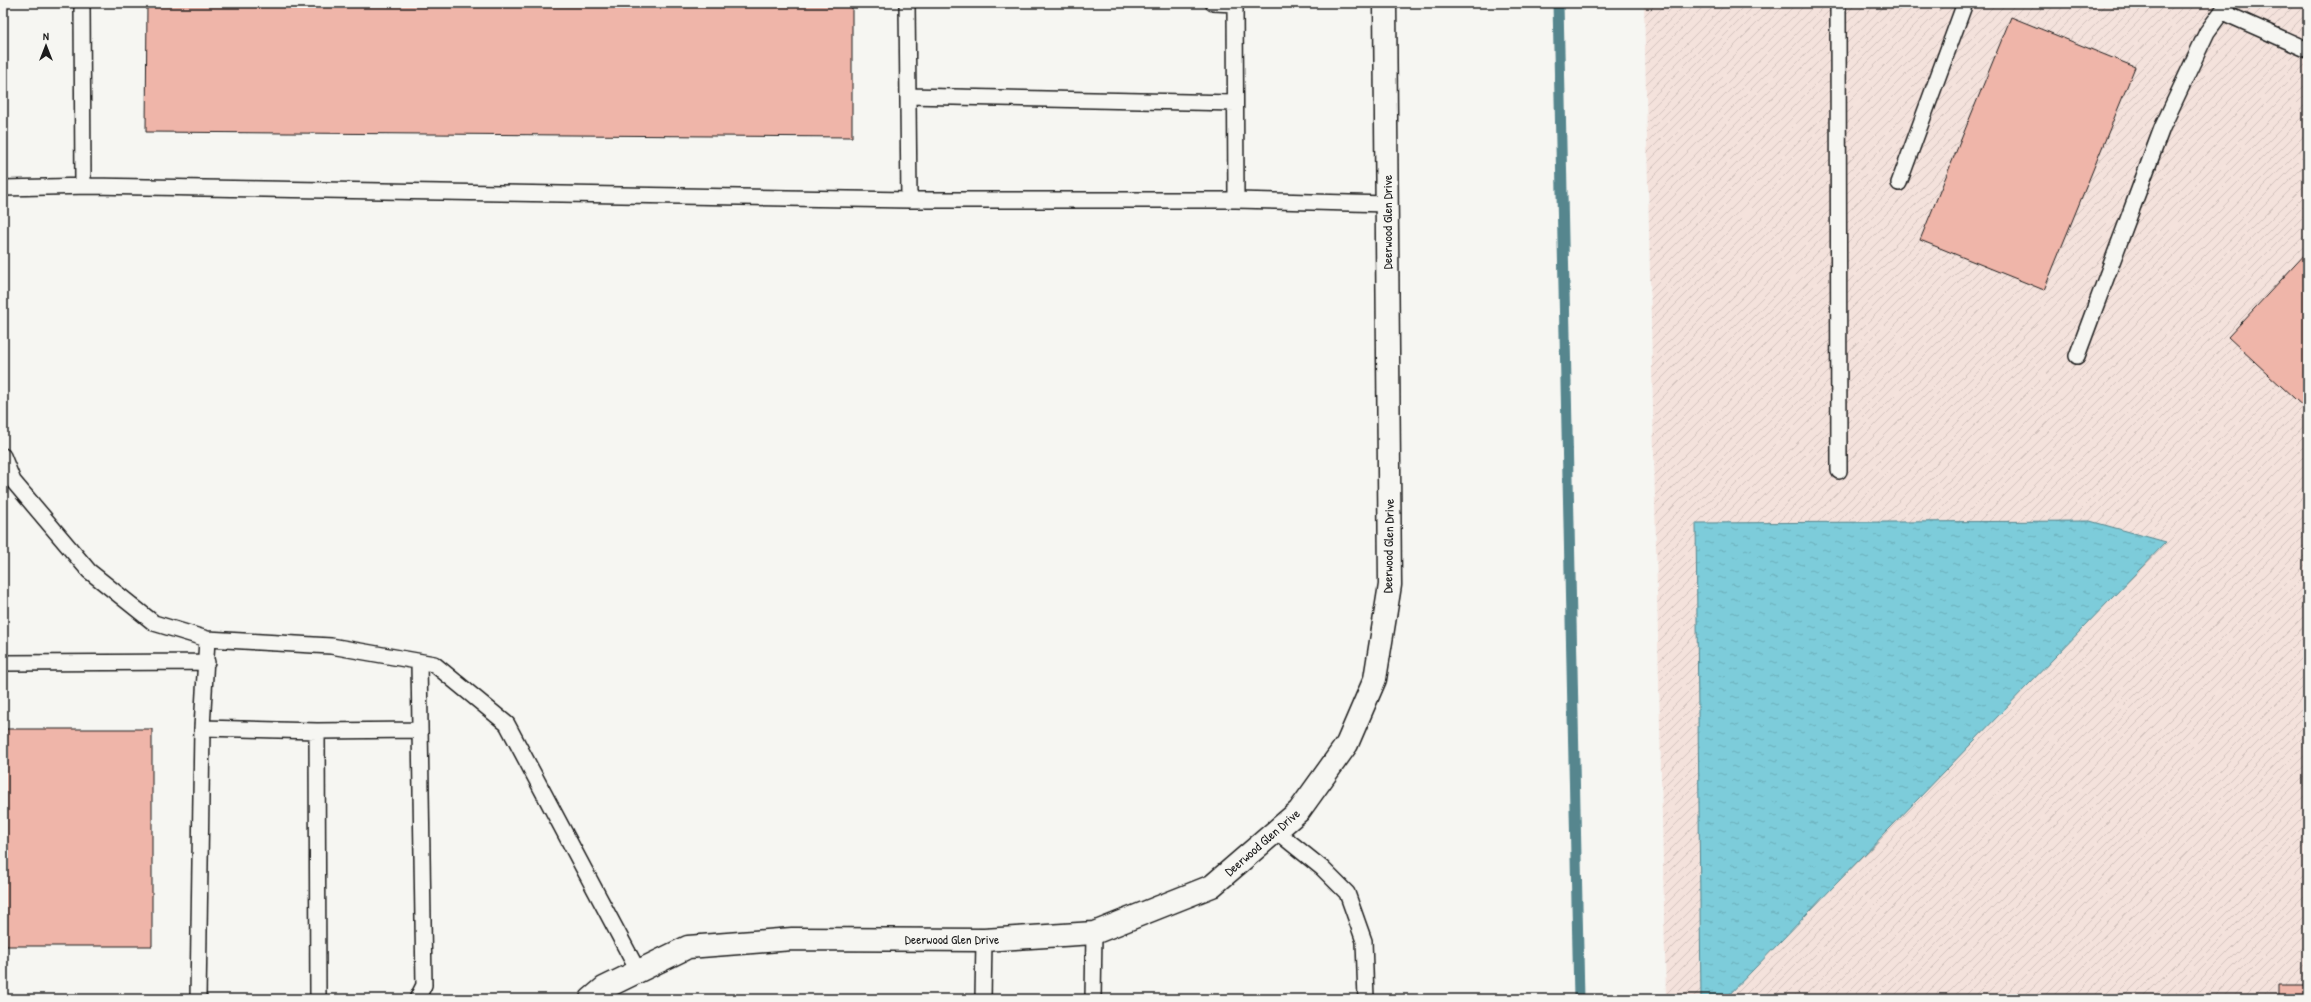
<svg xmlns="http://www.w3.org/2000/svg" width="2311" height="1002" viewBox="0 0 2311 1002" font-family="'Patrick Hand',sans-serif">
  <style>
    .industrial { fill: url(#industrial-furrows) }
    .water { fill: url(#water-ripples); stroke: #56868e }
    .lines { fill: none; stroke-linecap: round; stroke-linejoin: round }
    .stream { stroke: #56868e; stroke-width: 11 }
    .building { fill: #efb5a9; stroke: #1c1c1c }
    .service-casing { stroke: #1c1c1c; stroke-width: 18 }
    .tertiary-casing { stroke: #1c1c1c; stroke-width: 25 }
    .service { stroke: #f6f6f2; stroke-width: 15 }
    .tertiary { stroke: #f6f6f2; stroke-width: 22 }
    .labels { text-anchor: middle; stroke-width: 4; stroke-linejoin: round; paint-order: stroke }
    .street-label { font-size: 13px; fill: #1c1c1c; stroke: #f6f6f2 }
  </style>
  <defs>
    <pattern id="industrial-furrows" width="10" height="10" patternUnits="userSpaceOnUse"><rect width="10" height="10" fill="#f4e2dc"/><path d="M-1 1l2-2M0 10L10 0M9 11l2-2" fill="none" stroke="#d1c1bc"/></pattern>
    <pattern id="water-ripples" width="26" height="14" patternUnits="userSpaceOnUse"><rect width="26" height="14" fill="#7dccda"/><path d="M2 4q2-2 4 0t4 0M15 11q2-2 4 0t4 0" fill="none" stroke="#6bafba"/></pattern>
  </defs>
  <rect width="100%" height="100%" fill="#f6f6f2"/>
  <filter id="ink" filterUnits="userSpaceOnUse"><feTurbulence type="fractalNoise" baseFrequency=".025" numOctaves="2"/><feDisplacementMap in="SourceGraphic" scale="8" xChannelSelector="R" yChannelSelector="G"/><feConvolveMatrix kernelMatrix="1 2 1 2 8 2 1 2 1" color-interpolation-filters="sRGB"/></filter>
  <g filter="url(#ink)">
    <path class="industrial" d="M1644 3H2308V999H1666Z"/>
    <path class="water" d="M2090 521 2166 542 1725 999H1701L1696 523Z"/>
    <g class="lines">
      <path class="stream" d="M1558 3 1579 999"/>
    </g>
    <path class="building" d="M147 3H852V137L146 132Z
      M2011 17 2135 67 2044 290 1920 240Z
      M2308 251V411L2228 337Z
      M3 729H152V946H3Z
      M2278 985H2308V999H2278Z"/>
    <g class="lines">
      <defs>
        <path id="service" d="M82 3 83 186
          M907 3 909 200
          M1213 3 1235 4
          M1235 3 1236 200
          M1838 3 1839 471
          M2228 3 2226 6 2229 15 2308 50
          M908 96 1235 103
          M1899 183 1965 3
          M3 188 90 186 909 200H1236L1387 204
          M2077 356 2162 128 2207 32 2226 6
          M3 456 13 481 89 571 154 623 207 639 331 646 434 664 507 724 638 971
          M3 663 207 662
          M202 728 317 731
          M1276 831 1322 868 1347 893 1364 941 1366 999
          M198 999 202 728 207 639
          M318 999 317 731 420 730
          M417 999 424 985 419 662
          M983 999 984 940
          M1093 999 1094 933"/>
        <path id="tertiary" d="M591 999 604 988 688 947 792 939 984 940 1094 933 1212 886 1299 811 1347 744 1375 679 1390 585 1385 3"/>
      </defs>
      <use href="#service" class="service-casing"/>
      <use href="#tertiary" class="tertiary-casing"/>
      <use href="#service" class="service"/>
      <use href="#tertiary" class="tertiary"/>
    </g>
  </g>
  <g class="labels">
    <g class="street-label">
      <text transform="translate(1387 222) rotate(-90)" y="5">Deerwood Glen Drive</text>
      <text transform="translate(1388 546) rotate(-89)" y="5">Deerwood Glen Drive</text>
      <text transform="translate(1262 842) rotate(-41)" y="5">Deerwood Glen Drive</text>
      <text x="952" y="944">Deerwood Glen Drive</text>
    </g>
  </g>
  <rect width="2311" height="1002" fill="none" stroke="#f6f6f2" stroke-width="16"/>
  <rect x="8" y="8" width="2295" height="986" fill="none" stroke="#1c1c1c" stroke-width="1.5" filter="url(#ink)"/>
  <g transform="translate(46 46)" stroke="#f6f6f2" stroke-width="3" paint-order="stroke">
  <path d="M0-3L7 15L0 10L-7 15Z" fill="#1c1c1c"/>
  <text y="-6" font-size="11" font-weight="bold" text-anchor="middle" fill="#1c1c1c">N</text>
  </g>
</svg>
